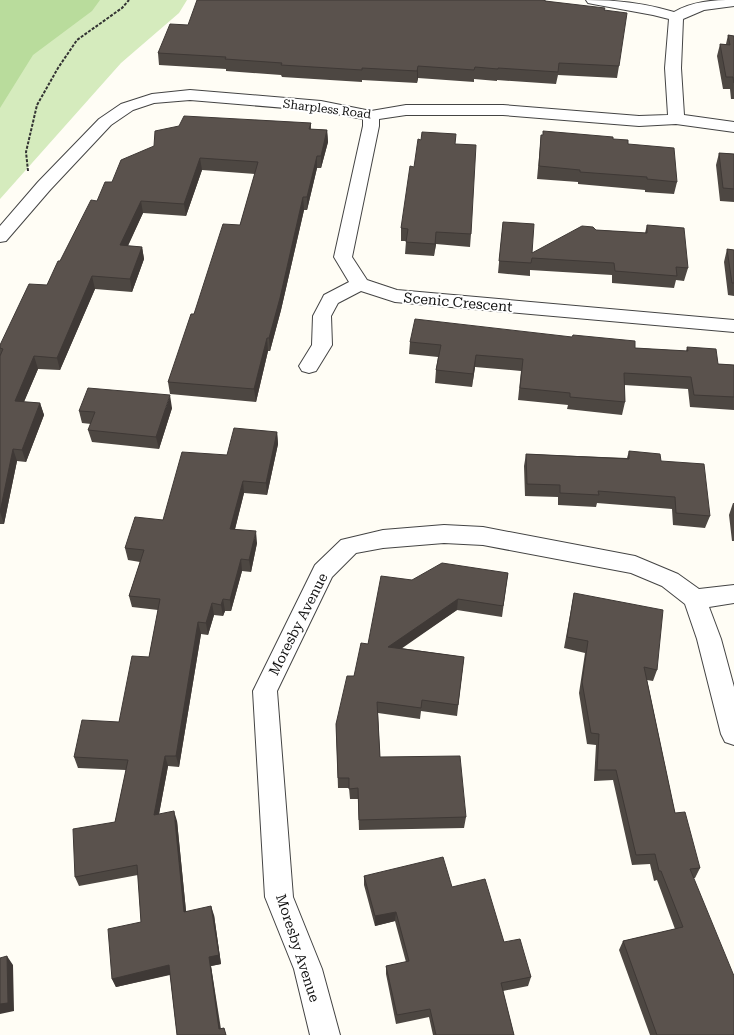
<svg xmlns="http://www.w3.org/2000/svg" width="734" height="1035" viewBox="0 0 734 1035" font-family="'Roboto Serif',serif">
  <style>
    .green { fill: #d5ebbd }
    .forest { fill: #b9dc9c }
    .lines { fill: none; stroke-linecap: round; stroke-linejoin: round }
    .minor-casing { stroke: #444; stroke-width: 2 }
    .path { stroke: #333; stroke-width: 2; stroke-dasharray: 3 1.5; stroke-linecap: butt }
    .minor { fill: #fff; fill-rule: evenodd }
    .wall { fill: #4d4742 }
    .shaded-wall { fill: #3f3936 }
    .building { fill: #5a524d; stroke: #3f3936 }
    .labels { text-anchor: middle; stroke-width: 4; stroke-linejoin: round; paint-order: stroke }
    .far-street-label { font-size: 12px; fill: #111; stroke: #fff }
    .street-label { font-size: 14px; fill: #111; stroke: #fff }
  </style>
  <rect width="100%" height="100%" fill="#fffdf5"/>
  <path class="green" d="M0 0H187L179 13 121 63 0 199Z"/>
  <path class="forest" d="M0 0H100L92 11 33 55 0 108Z"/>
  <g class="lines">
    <defs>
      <path id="minor" d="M586 0C618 0 644 3 674 12 693 1 713 0 734 0V6L704 10 683 19 681 68 684 115 734 122V132L676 124 639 126 503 115H406L379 119V126L352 257 367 280 397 290 734 320V332L395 302 361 291 338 303 331 316 332 345 316 371 309 373 302 371 299 366 312 345 313 316 322 299 324 295 349 282 334 257 363 126V119L321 111 190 100 154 103 133 110 111 125 50 190 6 241 0 242V226L38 182 99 119 121 104 152 94 190 90 321 101 371 111 406 105H503L639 116 668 115 665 68 669 19 653 15 593 4 588 3Z
        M444 525 483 527 635 556 678 574 699 589 734 585V603L709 607 721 639 734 687V745L725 742 721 734 697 639 685 604 662 586 631 573 483 545 444 543 383 548 356 553 332 577 277 691 293 897 322 969 340 1035H310L294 969 265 897 253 691 315 565 341 540 383 530Z"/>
    </defs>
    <use href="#minor" class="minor-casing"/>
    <path class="path" d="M28 171 26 152 37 105 58 68 77 40 122 8 129 0"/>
    <use href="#minor" class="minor"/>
  </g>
  <path class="wall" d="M545 1 605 10 619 66 617 78 558 75 556 84 497 80V81L474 79V82L418 78 417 83 362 80V82L282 77 281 75 226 71V69L159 65 158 53 188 25Z
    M728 35 734 36V99H731L730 89H723L717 56 720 44H726Z
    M311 123V129L327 130 328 142 321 168H317L307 210H304L281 310 270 351H268L256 402 170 394 168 382 194 314 240 225 255 174 202 170 186 216 143 213 128 246 142 247 144 259 132 292 95 289 60 370 38 369 24 402 40 403 44 415 26 462 17 461 4 524H0V345L47 285 60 261 97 201 112 182Z
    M541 135 613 139 628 144 677 182 674 194 645 192V190L578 184V182L537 179Z
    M456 144 471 234 470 247 436 244 434 256 405 254 406 241H401V228L414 167Z
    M719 153 734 154V202L720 201 716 165Z
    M503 222 532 253 596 230 645 233 647 225 688 268 684 281 676 280 674 288 612 283V275L530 270V276L498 273Z
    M727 249 734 250V296L728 295 724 262Z
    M410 342 635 348 686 351 687 347 718 364 734 365V410L690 407 688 389 624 385 625 402 622 415 567 409 568 405 518 400 521 371 475 367 472 387 435 383 436 370 438 357 409 354Z
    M172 408 159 449 92 442 88 430 91 424 82 423 79 411Z
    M277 432 278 444 267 495 244 493 235 529 257 543 251 572 242 571 231 611H225L223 616 214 615 208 635 201 634 179 767 168 766 159 814 177 821 186 911 214 915 221 964 211 966 221 1029 224 1028 226 1035H177L170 975 116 987 112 979 141 922 138 875 79 886 75 877 115 822 126 770 78 768 74 757 119 722 149 657 158 610 132 607 129 596 140 562 128 560 125 548 163 520 227 455Z
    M629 451 661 461 710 516 705 528 673 525 672 509 597 503 596 507 558 505V497L525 496 524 466 526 454 627 458Z
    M733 503H734V541H732L729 515Z
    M508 573 502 617 457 610 401 648 464 657 457 716 421 711 420 719 378 713 380 757 466 817 464 828 359 830 358 799H350L349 788H338L336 724 354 676 368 644 412 580Z
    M574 593 657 670 653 681 647 680 675 813 700 868 695 878H693L734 1035H650L619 950 623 941 675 929 657 880 654 881 650 864 632 865 613 780 594 781 596 745 587 744 579 693 585 653 564 648Z
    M364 876 452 887 504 942 531 977 528 986 503 991 514 1035H433L429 1017 396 1024 386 974V966L406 962 395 921 375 926 364 885Z"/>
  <path class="shaded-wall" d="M418 66V78L417 83V71Z
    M327 130 328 142 321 168V156Z
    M317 156V168L307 210V197Z
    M200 158 202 170 186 216 184 204Z
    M303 197 304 210 281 310 270 351 269 338Z
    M141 201 143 213 122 258 120 245Z
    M436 232V244L434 256Z
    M142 247 144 259 132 292 130 279Z
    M92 276 95 289 60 370 57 358Z
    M267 338 268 351 256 402 254 389Z
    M476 355 475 367 472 387 473 374Z
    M34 356 38 369 19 413 15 401Z
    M170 395 172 408 159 449 156 437Z
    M40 403 44 415 26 462 22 450Z
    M277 432 278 444 267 495 266 483Z
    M13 449 17 461 4 524 0 512Z
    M243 481 244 493 232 541 230 529Z
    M256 531 257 543 251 572 249 560Z
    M241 559 242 571 231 611 230 600Z
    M223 599 225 611 223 616 221 605Z
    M458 599 457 610 388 658V647Z
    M212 603 214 615 208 635 206 623Z
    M198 622 201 634 179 767 176 756Z
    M165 756 168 766 157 825 154 815Z
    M174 811 177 821 187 921 184 912Z
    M211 906 214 915 221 964 211 966 221 1035 219 1029 209 957Z
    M396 912 395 921 375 926V916Z
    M7 956 13 965 14 1011 0 1014V1004Z
    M169 965 172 974 116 987 112 979Z"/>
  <path class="building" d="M197 0H545V1L605 8 604 10 627 13 619 66 559 63 558 72 498 68V69L475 67 474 70 418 66 417 71 362 68V70L281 65 282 63 225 59 226 57 158 53 170 24 188 25Z
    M728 35 734 36V83L733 77H726L720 44 730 45Z
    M184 116 311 123 309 129 327 130 321 156H317L307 197H303L280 298 269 338H267L254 389 168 382 191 314H194L223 224 240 225 258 162 200 158 184 204 141 201 120 245 142 247 130 279 92 276 57 358 34 356 15 401 40 403 22 450 13 449 0 512V356L3 349 0 348V345L29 284 47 285 58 261H60L91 200 97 201 105 182H112L121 160 154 146 155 131 179 126Z
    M543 131 613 137V139L628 140V144L674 148 677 182 647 179V177L580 172V170L539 166 541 135H543Z
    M422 132 456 134 455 144 476 145 471 234 436 232 435 244 406 242 408 229 401 228 410 166 414 167 418 139 421 140Z
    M719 153 734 154V189L723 188Z
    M503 222 534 224 532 253 582 226 593 227 596 230 647 233V225L684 228 688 268 676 267 677 276 615 271 614 263 532 258 531 263 499 261Z
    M727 249 734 250V283H732Z
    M415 319 572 337 573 335 635 341V348L688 351 687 347 716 349 718 364 734 365V397L694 395 691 377 624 373 625 402 570 397V393L520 388 523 359 476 355 473 374 436 370 441 345 410 342Z
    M88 388 170 395 156 437 88 430 95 412 79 411Z
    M234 428 277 432 266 483 243 481 230 529 256 531 249 560 241 559 230 600 223 599 221 605 212 603 206 623 198 622 176 756H165L154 815 174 811 184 912 211 906 219 955 209 957 219 1029 224 1028 226 1035H177L169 965 112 979 108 929 141 922 137 865 75 877 73 829 115 822 128 760 74 757 82 720 119 722 132 656 149 657 160 599 129 596 144 550 125 548 135 517 163 520 182 452 227 455Z
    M629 451 660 454 661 461 704 464 710 516 676 513 675 497 598 491 599 495 560 493V485L527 484 526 454 629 459Z
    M442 563 508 573 503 606 458 599 388 647 464 657 458 705 422 700 421 708 377 702 380 757 460 756 466 817 359 820 358 788 349 789V778H338L336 724 347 676H354L361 643 368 644 381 576 412 580Z
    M574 593 663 610 657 670 644 667 675 813 685 812 700 868 690 869 734 976V1035H657L623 941 683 927 661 871H659L655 854 636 855 616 770H597L599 734 591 733 582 682 588 641 567 637Z
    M443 857 452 887 485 879 504 942 520 939 531 977 501 983 514 1035H436L430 1009 397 1015 386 966 409 961 396 912 375 916 364 876Z
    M7 956 8 1003 0 1004V958Z"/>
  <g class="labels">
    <g class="far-street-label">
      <text transform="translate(327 109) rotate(7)" y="4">Sharpless Road</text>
    </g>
    <g class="street-label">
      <text transform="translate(458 302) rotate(5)" y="5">Scenic Crescent</text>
      <text transform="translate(298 624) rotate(-63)" y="5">Moresby Avenue</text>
      <text transform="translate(298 948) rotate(72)" y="5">Moresby Avenue</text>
    </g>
  </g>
</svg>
